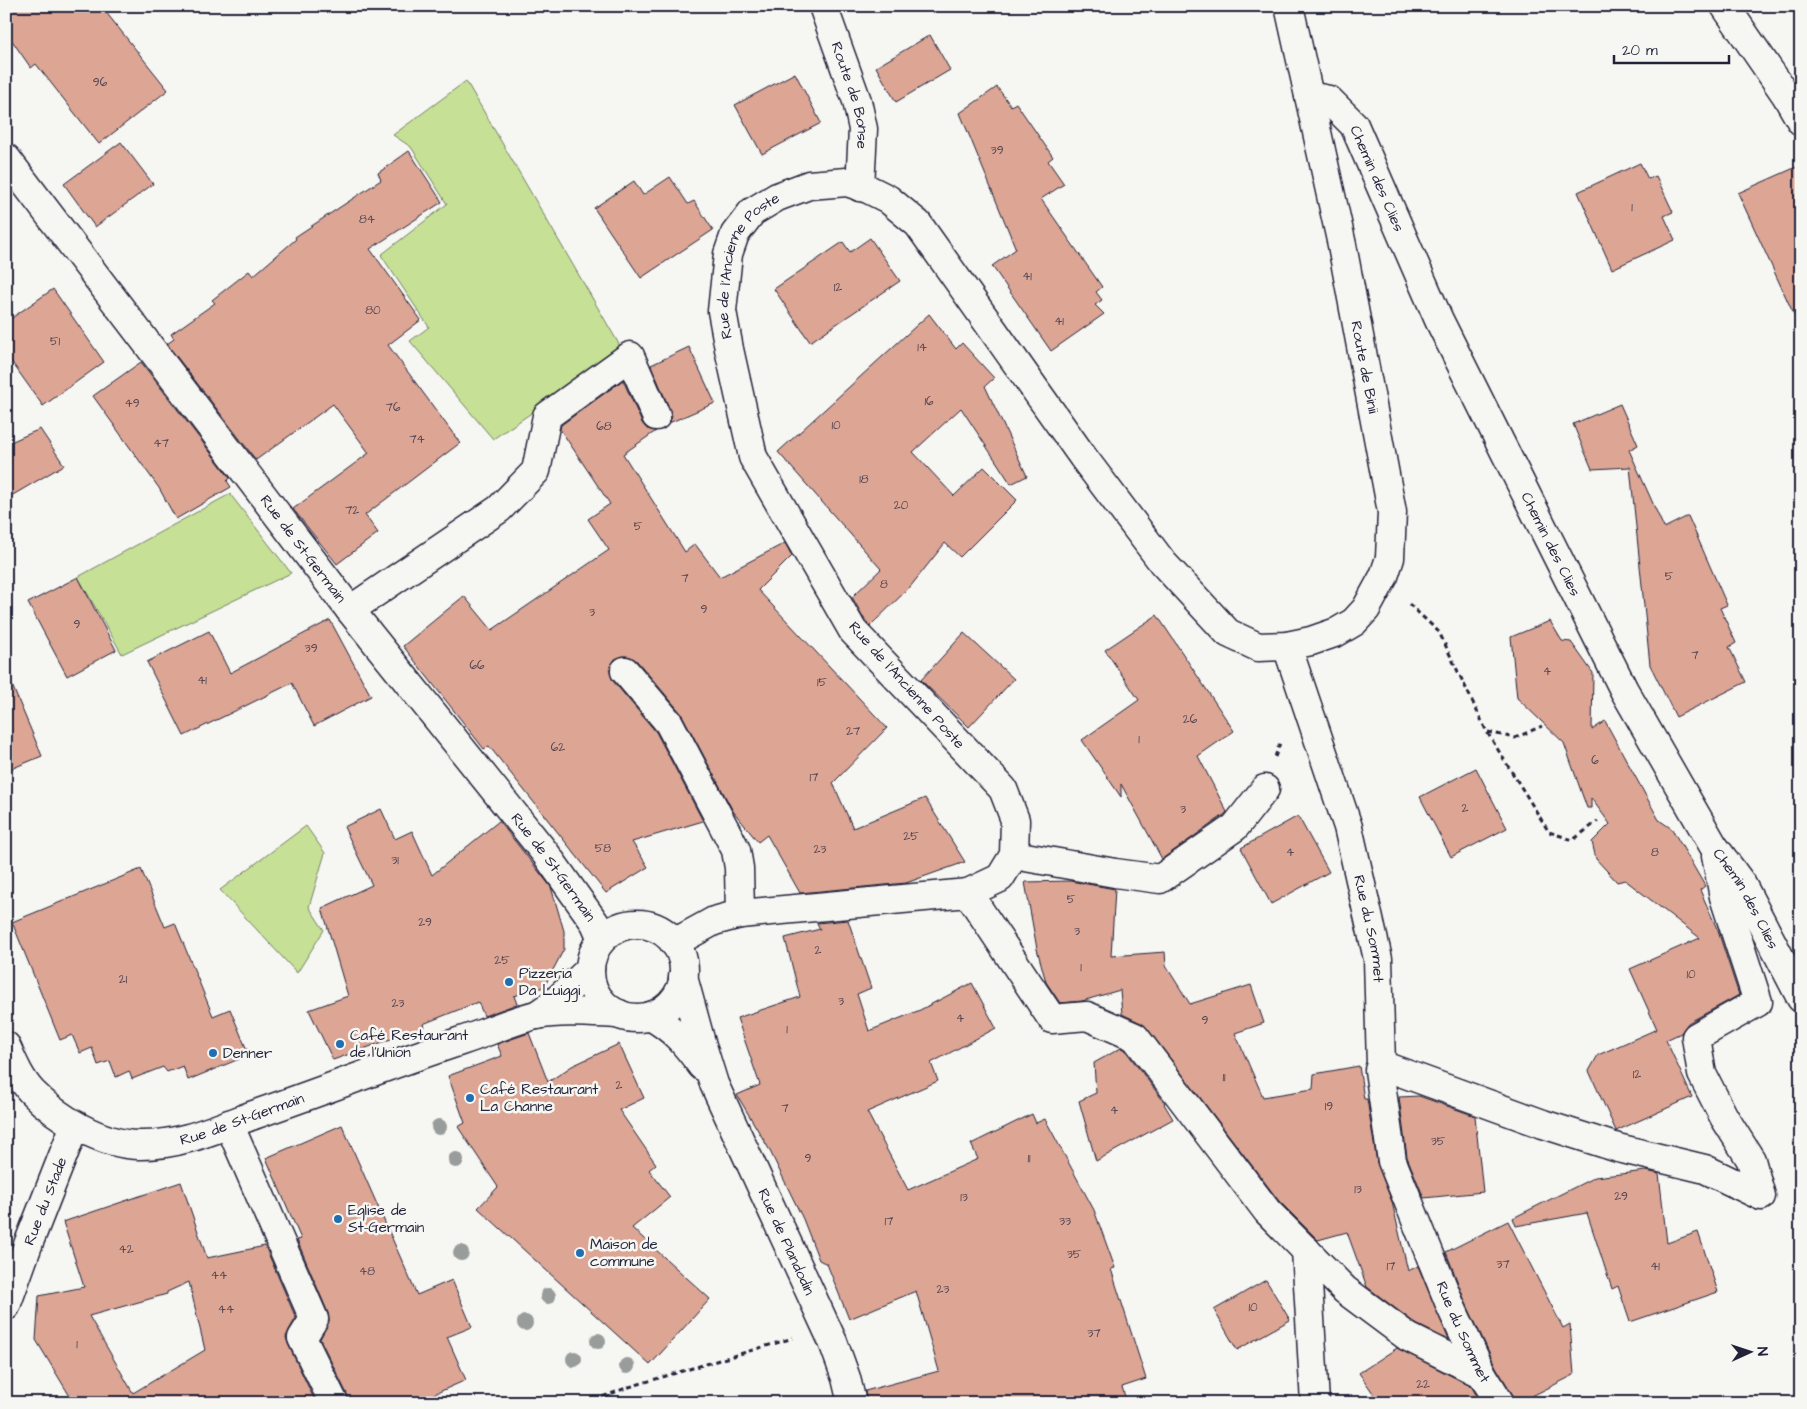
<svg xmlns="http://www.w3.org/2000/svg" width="1807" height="1409" viewBox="0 0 1807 1409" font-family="'Architects Daughter',sans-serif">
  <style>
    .green { fill: #c6e096; stroke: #748168 }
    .building { fill: #dca594; stroke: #22223b; fill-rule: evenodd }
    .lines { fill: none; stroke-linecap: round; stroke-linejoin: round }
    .minor-casing { stroke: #22223b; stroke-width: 31 }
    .path { stroke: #22223b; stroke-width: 3; stroke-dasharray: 5 4; stroke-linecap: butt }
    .minor { stroke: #f6f6f2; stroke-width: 28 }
    .tree { fill: #989c9a }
    .poi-dot { fill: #1f6fb2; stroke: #f6f6f2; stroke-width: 2 }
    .labels { text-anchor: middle; stroke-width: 5; stroke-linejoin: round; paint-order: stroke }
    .number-label { font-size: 12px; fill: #504351 }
    .street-label { font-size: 15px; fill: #22223b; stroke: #f6f6f2 }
    .poi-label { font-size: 15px; fill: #22223b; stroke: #f6f6f2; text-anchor: start }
  </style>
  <rect width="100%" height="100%" fill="#f6f6f2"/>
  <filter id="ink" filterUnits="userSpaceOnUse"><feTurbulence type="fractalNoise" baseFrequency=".02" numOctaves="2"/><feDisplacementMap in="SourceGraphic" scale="10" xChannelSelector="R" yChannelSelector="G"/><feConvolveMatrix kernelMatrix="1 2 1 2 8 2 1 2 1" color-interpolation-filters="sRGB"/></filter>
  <g filter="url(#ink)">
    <path class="green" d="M466 81 623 351 493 439 410 341 429 327 381 255 447 204 411 147 393 135Z
      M230 494 291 573 122 654 78 577Z
      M306 826 325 853 309 907 324 930 297 973 220 890Z"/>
    <path class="building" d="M6 6H101L168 90 99 144 36 64 31 68 6 32Z
      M930 35 950 70 896 102 876 67Z
      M795 73 821 123 762 154 735 105Z
      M997 87 1011 106 1016 103 1053 157 1048 161 1064 184 1041 199 1102 287 1096 292 1102 300 1095 305 1104 314 1051 351 992 266 1016 249 960 113Z
      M121 142 153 184 95 227 64 184Z
      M409 151 442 202 370 249 421 320 388 345 460 443 365 515 378 533 337 564 293 509 369 453 333 404 256 460 167 344 174 339 171 334 215 303 212 300 249 271 253 276 296 239 295 237 381 180 378 173Z
      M1640 163 1648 179 1656 176 1673 212 1664 216 1675 240 1612 269 1578 192Z
      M1801 165V330L1738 193Z
      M670 177 688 204 694 201 713 230 641 278 594 208 634 181 643 195Z
      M870 238 900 281 810 342 774 289 843 242 850 252Z
      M53 289 104 362 43 406 6 354V322Z
      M929 314 956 349 962 343 994 378 985 386 1027 476 1011 484 961 408 913 452 954 496 984 467 1017 500 960 557 945 543 910 587 870 626 866 622 852 597 881 569 778 452Z
      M689 347 715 403 669 423 672 417 670 410 651 365Z
      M141 362 230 478 227 481 231 487 176 519 159 488 93 396Z
      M623 380 642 423 647 429 656 431 623 454 685 552 695 544 720 577 785 543 792 556 758 590 887 728 833 783 853 828 925 798 965 862 906 883 800 893 767 835 758 842 733 811 681 713 637 661 631 657 623 656 615 659 611 665 610 673 613 681 656 732 703 821 632 842 648 867 606 893 489 746 484 749 403 646 464 596 492 630 609 550 588 519 610 504 560 429 561 425Z
      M1620 404 1638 445 1629 450 1664 528 1688 516 1727 605 1720 608 1736 643 1729 647 1746 682 1676 717 1650 665 1630 467 1592 469 1573 424Z
      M40 429 64 465 6 499V444Z
      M78 577 116 650 67 676 28 603Z
      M1157 615 1234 731 1198 756 1227 812 1224 815 1162 859 1121 784V797L1082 740 1139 700 1105 650Z
      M330 620 371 696 314 726 292 683 184 736 147 662 209 631 230 673Z
      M1550 621 1562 641 1571 642 1593 673 1592 730 1605 721 1659 820 1672 829 1705 886 1700 890 1718 931 1739 995 1688 1023 1681 1033 1666 1040 1692 1097 1616 1131 1589 1071 1598 1055 1657 1029 1630 969 1700 938 1625 880 1617 882 1596 859 1592 842 1610 824 1591 798V808H1587L1564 743 1517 698 1511 637Z
      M964 633 1014 679 969 727 921 680Z
      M6 671 42 756 6 771Z
      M1476 768 1507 828 1451 857 1420 797Z
      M381 809 395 839 412 831 432 875 499 821 551 887 564 931V949L544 987 514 996 517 1004 484 1016 478 1002 423 1024 424 1027 333 1060 309 1010 348 996 322 908 372 885 344 827Z
      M1298 816 1329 872 1271 904 1241 848Z
      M141 869 165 927 175 923 213 1016 230 1009 249 1055 188 1080 183 1066 167 1072 163 1067 132 1079 129 1071 116 1077 110 1061 98 1065 92 1048 80 1053 72 1035 60 1040 12 922Z
      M1070 881 1115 889 1111 956 1165 952 1166 966 1190 1004 1251 985 1264 1023 1235 1033 1263 1097 1313 1089 1314 1074 1359 1066 1364 1099H1367L1377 1163 1392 1202 1408 1271 1418 1266 1449 1340 1416 1324 1367 1287 1347 1232 1318 1240 1279 1201 1147 1028 1141 1023 1122 1014 1120 990 1082 1001 1060 1003 1046 982 1037 949 1025 882Z
      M848 920 871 988 857 994 869 1031 920 1010 972 983 996 1028 931 1063 938 1081 867 1112 908 1190 978 1159 971 1144 1032 1114 1036 1123 1045 1119 1094 1210 1115 1268 1111 1269 1146 1379 1122 1387 1127 1403H867L865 1391 939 1371 916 1291 849 1319 827 1264 819 1260 803 1219 769 1149 737 1095 760 1085 737 1018 800 997 785 938 820 929 817 923Z
      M529 1033 548 1082 572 1066 619 1044 644 1098 619 1110 656 1164 649 1170 670 1197 632 1228 710 1299 650 1365 478 1208 498 1187 458 1127 465 1123 448 1076 502 1056 497 1044Z
      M1121 1048 1125 1050 1165 1103 1164 1104 1173 1119 1096 1161 1079 1101 1096 1093 1094 1063Z
      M1419 1096 1475 1116 1483 1192 1424 1198 1407 1157 1399 1097Z
      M342 1125 417 1295 452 1280 472 1327 447 1337 466 1380 414 1403H349L348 1396 320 1339 329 1321 328 1313 297 1240 301 1239 266 1158Z
      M1646 1171 1659 1174 1667 1243 1698 1232 1718 1292 1630 1322 1618 1286 1612 1289 1587 1213 1516 1226 1513 1218 1595 1177Z
      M181 1182 207 1258 265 1246 296 1318 289 1330 286 1337 288 1344 316 1403H74L36 1340 39 1296 84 1287 63 1222ZM189 1282 205 1350 133 1393 89 1316 167 1294V1292Z
      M1508 1221 1563 1328 1570 1324 1574 1375 1518 1403H1516L1513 1395 1496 1367 1465 1301 1446 1252Z
      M1266 1280 1290 1320 1237 1350 1214 1310Z
      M1397 1348 1471 1386 1481 1403H1380L1359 1373Z"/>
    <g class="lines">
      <defs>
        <g id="minor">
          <path id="s1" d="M823 6 857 101 863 129 860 187"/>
          <path d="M1725 6 1786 95 1801 121"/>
          <path id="s2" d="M1309 96 1329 100 1354 125 1439 320 1624 690 1713 845 1741 883 1801 998"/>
          <path id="s3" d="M6 158 350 610 546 854 595 923 602 939"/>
          <path d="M350 610 499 509 536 471 547 416 630 356 656 416"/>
          <path id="s4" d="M1287 646 1348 827 1378 959 1381 1065 1379 1070 1392 1161 1451 1307 1482 1374 1500 1403"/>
          <path d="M625 671 669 723 736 850 739 868 740 914"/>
          <path d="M1014 855 1115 873 1160 879 1235 827 1265 789"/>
          <path d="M968 893 1052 1019 1087 1016 1135 1037 1267 1211 1345 1290 1408 1337 1482 1374"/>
          <circle cx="637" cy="971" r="47"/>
          <path id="s5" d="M674 943 714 921 740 914 968 893 1000 878 1014 855 1015 820 1003 789 853 631 753 457 729 349 722 311 728 254 735 234 752 212 777 197 809 185 847 182 868 189 888 199 918 224 1083 457 1163 563 1228 633 1258 647 1287 646 1311 641 1337 632 1354 622 1366 609 1384 576 1390 558 1392 512 1342 245 1289 6"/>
          <path id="s6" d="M683 977 700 1039 714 1084 833 1342 846 1378 852 1403"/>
          <path d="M537 1015 554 1003 590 969"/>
          <path d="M650 1016C674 1029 686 1044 702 1066"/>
          <path id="s7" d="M6 1046C13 1062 20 1079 32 1092 57 1118 101 1144 138 1145 181 1146 222 1126 262 1112 328 1089 394 1063 461 1041 486 1033 511 1021 536 1015 561 1010 594 1013 619 1014"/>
          <path d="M1381 1065 1543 1124 1618 1148 1705 1169 1761 1196 1751 1160 1724 1117 1702 1074 1696 1037 1758 1002 1724 897 1716 856"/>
          <path d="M229 1124 314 1319 302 1338 334 1403"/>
          <path d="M1306 1250 1315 1403"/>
          <path id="s8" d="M6 1306 29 1242 75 1125"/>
        </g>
      </defs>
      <use href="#minor" class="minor-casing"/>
      <path class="path" d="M1409 604 1439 632 1487 732 1549 832 1573 840 1598 821
        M1488 732 1515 738 1542 726
        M1275 757 1281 740
        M1793 1205 1801 1208
        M586 1403 629 1387 793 1338"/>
      <use href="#minor" class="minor"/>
    </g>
    <g class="tree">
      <circle cx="439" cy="1127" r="8"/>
      <circle cx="456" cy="1160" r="8"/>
      <circle cx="461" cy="1253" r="8"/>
      <circle cx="548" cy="1296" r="8"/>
      <circle cx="525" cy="1323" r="8"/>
      <circle cx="598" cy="1341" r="8"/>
      <circle cx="574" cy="1359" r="8"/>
      <circle cx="627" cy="1366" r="8"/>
    </g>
  </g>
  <g class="poi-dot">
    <circle cx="509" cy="982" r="5"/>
    <circle cx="340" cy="1044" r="5"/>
    <circle cx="213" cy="1053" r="5"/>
    <circle cx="470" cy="1098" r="5"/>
    <circle cx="338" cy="1219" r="5"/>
    <circle cx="580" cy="1253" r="5"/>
  </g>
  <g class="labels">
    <g class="number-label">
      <text x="100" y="86">96</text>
      <text x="997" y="154">39</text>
      <text x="1632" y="211">1</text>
      <text x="367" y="223">84</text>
      <text x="1027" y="280">41</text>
      <text x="838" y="291">12</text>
      <text x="373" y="314">80</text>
      <text x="1059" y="325">41</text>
      <text x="55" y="345">51</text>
      <text x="922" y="351">14</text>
      <text x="929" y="405">16</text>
      <text x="132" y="407">49</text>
      <text x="393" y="411">76</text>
      <text x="836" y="429">10</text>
      <text x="604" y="430">68</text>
      <text x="417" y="443">74</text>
      <text x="161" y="447">47</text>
      <text x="864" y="483">18</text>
      <text x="901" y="509">20</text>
      <text x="352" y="514">72</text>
      <text x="638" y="530">5</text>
      <text x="1669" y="580">5</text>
      <text x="685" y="582">7</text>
      <text x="884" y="588">8</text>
      <text x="704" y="613">9</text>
      <text x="592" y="616">3</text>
      <text x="77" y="628">9</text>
      <text x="311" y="652">39</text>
      <text x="1695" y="659">7</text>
      <text x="477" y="669">66</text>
      <text x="1547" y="675">4</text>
      <text x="202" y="684">41</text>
      <text x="822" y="686">15</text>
      <text x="1190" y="723">26</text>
      <text x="853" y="735">27</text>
      <text x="1139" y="743">1</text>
      <text x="558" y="751">62</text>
      <text x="1595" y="764">6</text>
      <text x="814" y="781">17</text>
      <text x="1465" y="812">2</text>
      <text x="1183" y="813">3</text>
      <text x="911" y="840">25</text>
      <text x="603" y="852">58</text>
      <text x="820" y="853">23</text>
      <text x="1290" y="856">4</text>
      <text x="1655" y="856">8</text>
      <text x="395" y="864">31</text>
      <text x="1071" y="903">5</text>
      <text x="425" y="926">29</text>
      <text x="1077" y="935">3</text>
      <text x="818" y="954">2</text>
      <text x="502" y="964">25</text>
      <text x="1081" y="971">1</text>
      <text x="1691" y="978">10</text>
      <text x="123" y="983">21</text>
      <text x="841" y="1005">3</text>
      <text x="398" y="1007">23</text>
      <text x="960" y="1022">4</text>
      <text x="1205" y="1024">9</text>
      <text x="787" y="1033">1</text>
      <text x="1637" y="1078">12</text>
      <text x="1224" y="1081">11</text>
      <text x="619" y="1089">2</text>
      <text x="1329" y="1110">19</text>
      <text x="785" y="1112">7</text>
      <text x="1114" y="1114">4</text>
      <text x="1438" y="1145">35</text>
      <text x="808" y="1162">9</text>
      <text x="1029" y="1162">11</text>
      <text x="1358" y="1193">13</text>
      <text x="1621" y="1200">29</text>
      <text x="964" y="1201">13</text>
      <text x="889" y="1225">17</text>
      <text x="1065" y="1225">33</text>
      <text x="126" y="1253">42</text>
      <text x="1074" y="1258">35</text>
      <text x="1503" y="1268">37</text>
      <text x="1391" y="1270">17</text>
      <text x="1655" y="1270">41</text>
      <text x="367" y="1275">48</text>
      <text x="219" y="1279">44</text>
      <text x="943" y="1293">23</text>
      <text x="1253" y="1311">10</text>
      <text x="226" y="1313">44</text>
      <text x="1094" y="1337">37</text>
      <text x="77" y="1348">1</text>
      <text x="1423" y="1388">22</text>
    </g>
    <g class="street-label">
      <text dy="5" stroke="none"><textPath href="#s1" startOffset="94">Route de Bonse</textPath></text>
      <text dy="5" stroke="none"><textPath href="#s2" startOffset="114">Chemin des Clies</textPath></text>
      <text dy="5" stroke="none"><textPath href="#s5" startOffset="1054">Rue de l'Ancienne Poste</textPath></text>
      <text transform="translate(1365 367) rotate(79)" y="5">Route de Binii</text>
      <text dy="5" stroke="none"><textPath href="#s2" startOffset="519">Chemin des Clies</textPath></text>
      <text dy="5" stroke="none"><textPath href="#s3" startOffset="491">Rue de St-Germain</textPath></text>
      <text transform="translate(907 685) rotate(48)" y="5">Rue de l'Ancienne Poste</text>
      <text dy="5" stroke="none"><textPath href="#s3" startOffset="896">Rue de St-Germain</textPath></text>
      <text dy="5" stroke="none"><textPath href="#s2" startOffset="924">Chemin des Clies</textPath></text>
      <text dy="5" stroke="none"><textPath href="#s4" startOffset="295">Rue du Sommet</textPath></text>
      <text dy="5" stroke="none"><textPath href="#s7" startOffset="282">Rue de St-Germain</textPath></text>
      <text dy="5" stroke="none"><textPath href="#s8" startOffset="112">Rue du Stade</textPath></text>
      <text dy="5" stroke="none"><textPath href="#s6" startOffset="285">Rue de Plandodin</textPath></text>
      <text dy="5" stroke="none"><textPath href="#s4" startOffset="715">Rue du Sommet</textPath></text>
    </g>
    <g class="poi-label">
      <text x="519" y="978">Pizzeria<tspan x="519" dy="17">Da Luiggi</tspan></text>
      <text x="350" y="1040">Café Restaurant<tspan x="350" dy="17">de l’Union</tspan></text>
      <text x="223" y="1058">Denner</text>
      <text x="480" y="1094">Café Restaurant<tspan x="480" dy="17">La Channe</tspan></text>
      <text x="348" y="1215">Eglise de<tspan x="348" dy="17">St-Germain</tspan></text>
      <text x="590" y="1249">Maison de<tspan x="590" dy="17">commune</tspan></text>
    </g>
  </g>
  <rect width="1807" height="1409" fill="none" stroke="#f6f6f2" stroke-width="25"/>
  <rect x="12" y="12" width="1782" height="1384" fill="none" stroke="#22223b" stroke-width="2" filter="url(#ink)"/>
  <g transform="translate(1750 1352) rotate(87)" stroke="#f6f6f2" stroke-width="4" paint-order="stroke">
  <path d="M0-4L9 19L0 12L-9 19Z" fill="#22223b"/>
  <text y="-8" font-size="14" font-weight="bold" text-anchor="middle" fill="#22223b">N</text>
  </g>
  <path d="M1614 55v8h115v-8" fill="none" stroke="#22223b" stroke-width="2.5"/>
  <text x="1622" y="55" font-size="15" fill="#22223b" stroke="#f6f6f2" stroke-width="4" paint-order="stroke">20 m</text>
</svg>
